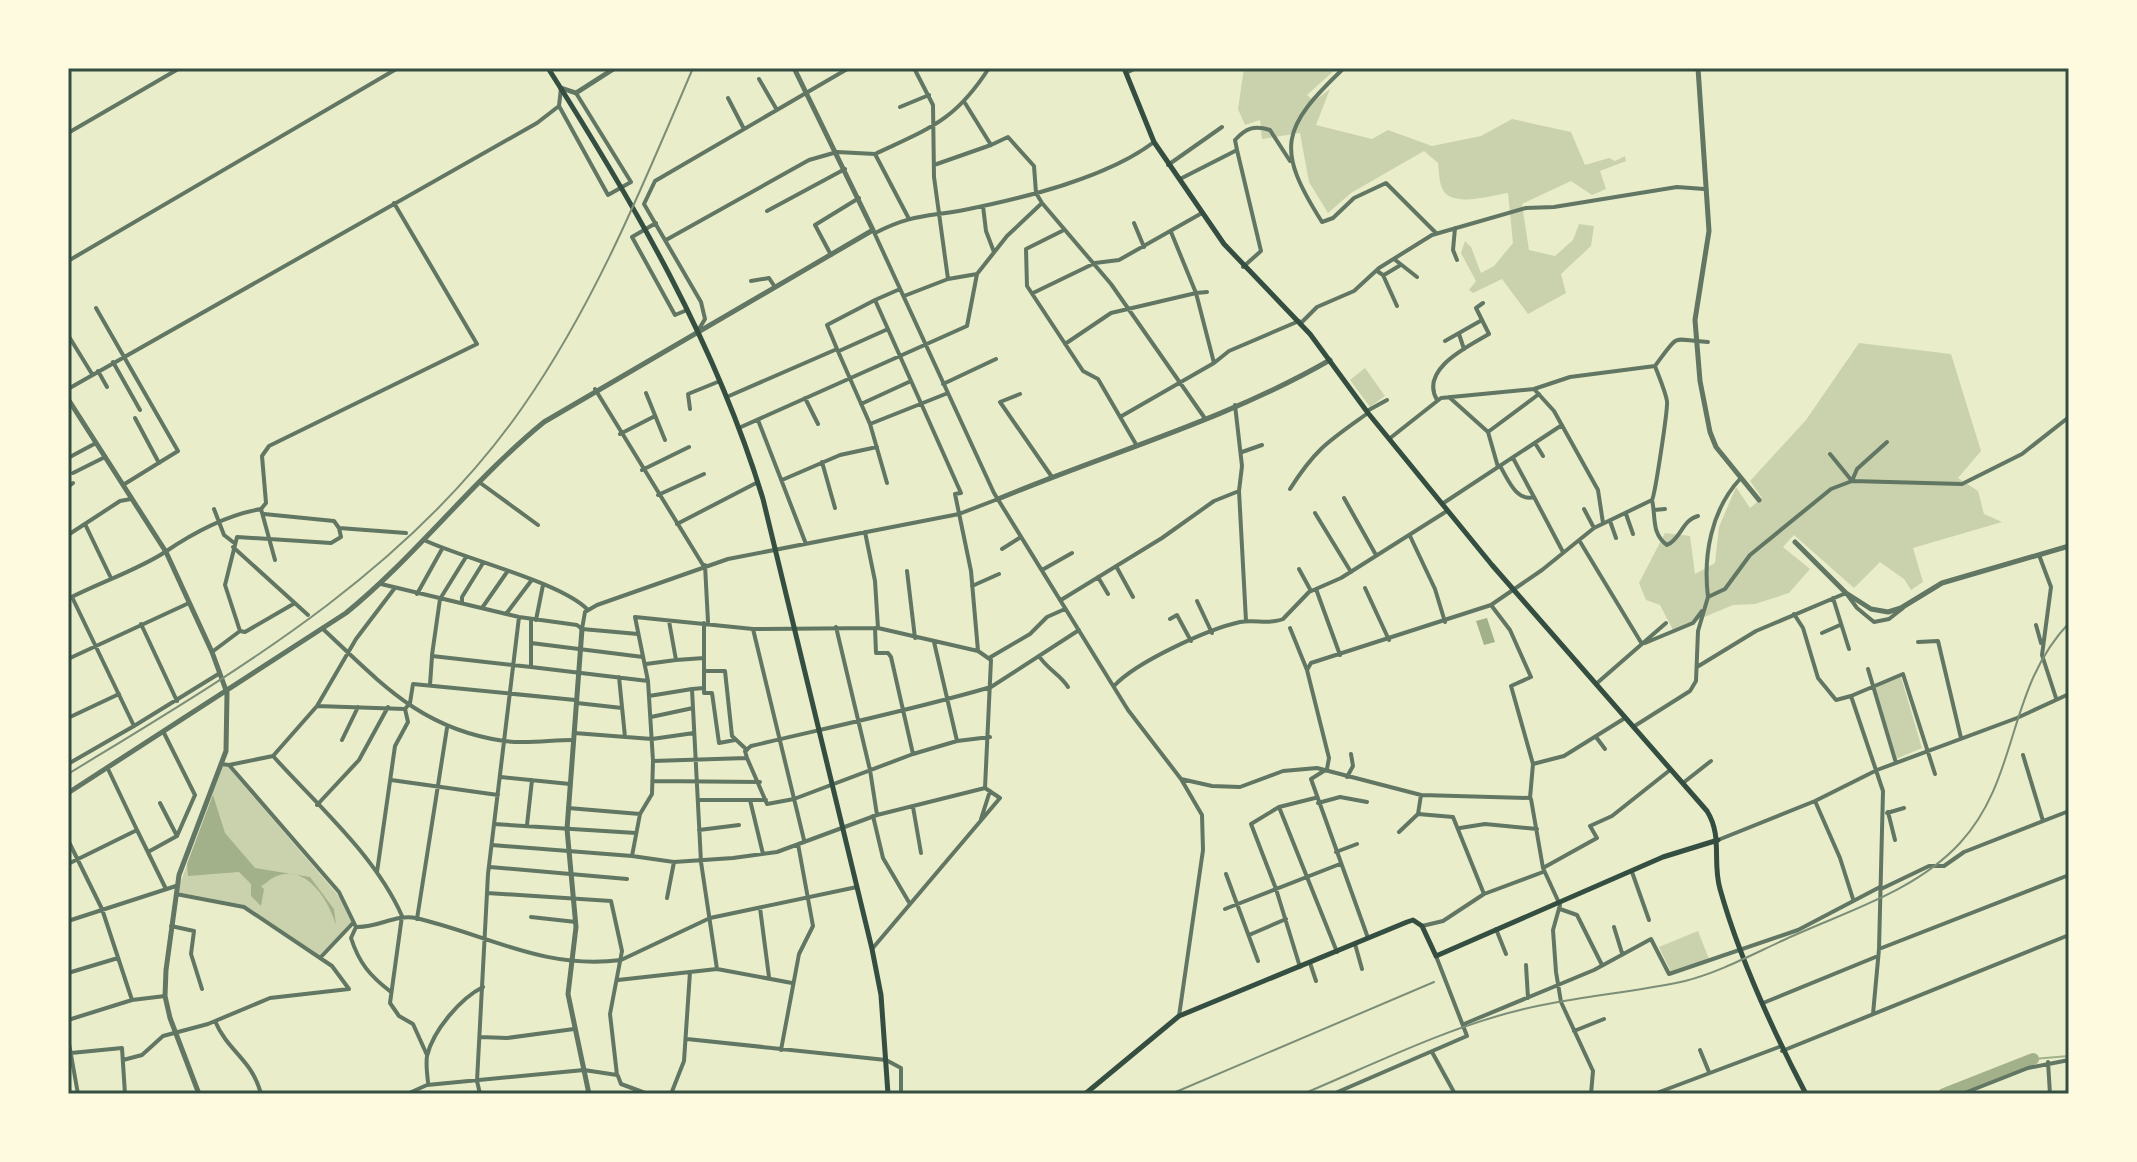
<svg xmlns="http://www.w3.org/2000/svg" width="2137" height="1162" viewBox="0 0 2137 1162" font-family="'Space Grotesk',sans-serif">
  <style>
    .green { fill: #cad2ad }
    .water { fill: #a3b18a }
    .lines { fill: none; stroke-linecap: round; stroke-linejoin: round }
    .stream { stroke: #a3b18a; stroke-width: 2 }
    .river { stroke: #a3b18a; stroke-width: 12 }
    .minor { stroke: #617663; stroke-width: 4 }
    .tertiary { stroke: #617663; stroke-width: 5 }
    .secondary { stroke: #344e41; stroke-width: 5 }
    .rail { stroke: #7c8e77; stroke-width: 2 }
    .neatline { fill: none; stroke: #344e41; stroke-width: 3 }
  </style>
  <rect width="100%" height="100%" fill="#e9edc9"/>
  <path class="green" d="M1244 68H1337L1307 95 1314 101 1330 89 1316 125 1372 139 1388 130 1432 146 1481 136 1512 119 1571 132 1585 165 1609 158 1615 161 1625 156 1626 161 1600 171 1606 189 1592 195 1571 181 1522 204 1529 250 1555 256 1573 240 1579 224 1594 226 1591 246 1561 274 1566 293 1528 314 1502 279 1473 293 1469 290 1476 281 1461 253 1465 241 1471 247 1481 273 1494 266 1513 243 1508 193C1492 195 1450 209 1442 188 1439 181 1439 170 1438 163L1424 151 1351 193 1328 213 1309 182 1300 133 1262 139 1260 120 1245 125 1238 109Z
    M1859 343 1951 354 1981 451 1958 478 1978 491 1984 514 2002 522 1913 548 1923 582 1911 590 1904 579 1880 562 1854 588 1794 535 1783 547 1810 569 1789 593 1755 604 1733 605 1673 630 1660 605 1646 600 1639 583 1665 533 1690 536 1695 574 1715 563 1719 527 1736 487 1750 508 1762 498 1750 481 1806 420Z
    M1365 368 1385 396 1370 407 1350 380Z
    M1901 677 1922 748 1896 759 1875 687Z
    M223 765 228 767 343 901 352 923 320 956 244 905 177 892Z
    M1698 931 1709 959 1671 972 1659 947Z"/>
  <path class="water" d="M1487 618 1495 642 1484 645 1476 621Z
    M213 795 225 833 255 868 310 877 334 909 336 925C329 901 307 864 277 876 270 878 266 884 261 886L264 889 261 906 251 896V884L239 872 188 876 187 864Z"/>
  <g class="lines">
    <path class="stream" d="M2033 1059 2069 1056"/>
    <path class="river" d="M1944 1094 2033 1059"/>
    <path class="minor" d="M914 68 933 105 934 177 948 279
      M1344 68C1281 128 1275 148 1322 222L1333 218 1354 198 1386 183 1436 233
      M1126 73 1136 68
      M759 79 777 110
      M561 88 559 106 608 195 631 182 576 93
      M728 98 744 129
      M965 103 991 145 1008 137 1034 166 1036 193 1042 203 1111 284 1204 417
      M900 107 929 95
      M68 133 180 68
      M1237 150 1261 251 1243 267
      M934 165 991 145
      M1168 165 1222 127
      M1180 179 1237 150 1235 140C1246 128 1254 125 1270 130L1290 161
      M983 206 986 231 994 252
      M767 211 845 169
      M908 217 875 154C930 128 955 121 989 68
      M656 223 632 237 675 315 687 310
      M1134 223 1144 247
      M1455 228 1453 250 1457 260
      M873 230 994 493 1128 710 1181 779 1202 815 1203 850 1179 1016
      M1062 231 1026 249 1027 286 1083 371 1098 379 1137 446
      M875 233C912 214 926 217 964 210 1024 198 1107 178 1154 142
      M666 240 809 160 837 152 875 154
      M831 255 815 225 859 198
      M1394 259 1417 277
      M68 261 398 68
      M1377 271 1383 275 1397 306
      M1384 275 1399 266
      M751 281 769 278 775 287
      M900 289 875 300 961 493 955 494 971 571 978 651
      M1033 293 1095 263 1119 260 1202 213
      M904 296 948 279 977 274
      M96 308 178 451 123 485
      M1301 323 1317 307 1354 291 1379 268 1432 235 1526 208 1554 207 1677 187 1704 189
      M699 329 705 319 701 302 644 204 655 181 849 68
      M1459 334 1464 349
      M68 335 92 374
      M1445 341 1482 320
      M1065 344 1111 313 1196 293 1171 232
      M837 349 870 424 887 483
      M839 351 888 329
      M113 362 140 410
      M1214 363 1229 351 1299 321
      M98 371 107 387
      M943 384 996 359
      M68 389 537 123 559 106
      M595 389 703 565
      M1534 389 1554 411 1598 490 1603 523
      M646 393 665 440
      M1020 394 1000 402 1052 477
      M729 396 837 349 827 325 875 300
      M1449 397 1488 432
      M805 398 818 424
      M1437 400C1419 369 1469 346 1489 334L1476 308 1483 303
      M861 404 911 381
      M1235 405 1242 466 1239 491 1246 621
      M690 409 688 394 720 381
      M1367 411 1387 400
      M1120 417 1214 363 1196 293 1207 292
      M135 418 159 463
      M758 420 806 544
      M870 424 948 393
      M741 427 967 326 977 274 1007 236 1042 203
      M620 434 655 416
      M1389 439 1441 398 1534 389 1570 377 1655 366C1681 331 1670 340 1708 342
      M1535 443 1543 456
      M1242 452 1262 445
      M1830 454 1852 481 1857 469 1887 442
      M68 458 96 443
      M1513 458 1534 497
      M822 462 835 508
      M1500 466C1508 479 1516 502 1534 497L1563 552
      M1498 467 1488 432 1539 394
      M642 470 689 447
      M73 473 105 457
      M782 480 840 455 877 447
      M479 482 538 525
      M68 487 73 483
      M1290 489C1316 448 1329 441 1368 413
      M658 495 704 474
      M1344 498 1376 555
      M1652 500C1656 516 1651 534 1667 545 1681 539 1682 520 1698 516
      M1442 504 1562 425
      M214 509 224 535 233 542
      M1584 509 1594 528
      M1654 510 1665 509
      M1315 513 1351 572
      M264 514 334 521 339 528 406 533
      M1626 514 1633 534
      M1610 521 1616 538
      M85 524 110 576
      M677 524 758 482
      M865 532 875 581 878 628
      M68 535 120 501 131 499
      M1410 536 1435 589 1445 622
      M424 540C464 559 561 582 588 610
      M1579 540 1642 644
      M233 547 308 615
      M1002 549 1021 537
      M2039 555 2051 587 2042 655 2056 698
      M275 560 261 509 266 503 262 456 269 446 477 344 394 203
      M705 565 708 622
      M1116 566 1133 597
      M1299 569 1311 591
      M1042 570 1072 553
      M907 571 915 638
      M1098 577 1108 594
      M381 584 519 617 577 625 582 629 638 634
      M972 586 999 574
      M1365 588 1389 640
      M1316 589 1340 655
      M417 594 442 549
      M1708 597C1703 556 1711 510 1740 479
      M1833 598 1849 649
      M68 599C96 584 140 569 165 552 193 533 226 515 261 509
      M1061 600 1162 538 1214 501 1239 491
      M1197 601 1212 633
      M462 603V597L483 563
      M482 608 507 572
      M506 614 531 581
      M1794 614 1803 628 1818 678 1836 700 1851 696 1883 791 1879 949 1873 1014
      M531 619V667L648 681
      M1170 619 1177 615 1191 641
      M536 620 543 585
      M669 621 676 660 704 658
      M704 623V688L692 689 701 862 717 969
      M141 624 177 701
      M2036 625 2041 643
      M836 627 870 770 877 815
      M875 628 876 653H888L891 657 913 754 794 799 767 804 747 758 745 751 751 746C831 727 912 710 991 687L1079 630
      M1290 628 1307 670
      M323 629C382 684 421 729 504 741 526 744 551 740 573 740
      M582 629 585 612 597 605 728 559 959 514 998 499
      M753 629 804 840
      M240 631 245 632 295 603
      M1822 633 1840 625
      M934 642 957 741 990 737
      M1918 642 1938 641 1961 738
      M531 643 643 657
      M1645 643 1693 623 1702 611
      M212 652 240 631 225 585 237 537 331 543 341 537 339 528
      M432 655 440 599 466 557
      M1039 656C1048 670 1060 674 1068 687
      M989 658 1030 634 1047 617 1065 609
      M68 659 189 603
      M646 664 676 660
      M1697 667 1756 631 1846 593 1857 608 1874 622 1889 619 1903 608
      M1868 669 1896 763
      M706 671H725L732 736 747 750
      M619 677 625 737
      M1596 684 1666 623
      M430 685 432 656 531 667
      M1114 686C1136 662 1208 629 1240 622 1255 619 1269 625 1283 619L1309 592 1341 578 1447 511
      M704 688V693H712L719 743 735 740
      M649 696 692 689
      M1851 696 1903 674 1935 774
      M577 703 622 708
      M317 706 405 709
      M651 717 693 708
      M68 718 119 694
      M134 726 220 673
      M1633 727 1690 691 1696 681 1698 631 1708 597 1725 589 1750 555 1831 489 1852 481 1962 484 2022 454 2069 417
      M574 733 652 739 694 733
      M1596 737 1605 749
      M342 740 358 707
      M913 754 957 741
      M2023 755 2043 821
      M273 756C317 805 375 855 402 916L390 1003 399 1016 413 1024 427 1055
      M653 761 747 758
      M68 764 134 726 72 597
      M221 764 229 765 273 756 317 706 356 639 394 589
      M1533 764 1564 756 1625 718
      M229 765 339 892 356 927C378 928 395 914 416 918 488 935 544 970 621 960L710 918 857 887
      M108 769 137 830
      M501 777 570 784
      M1347 777 1353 766 1351 754
      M1181 779 1212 786 1240 787 1283 771 1317 768 1421 795 1418 814 1453 817 1484 894
      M391 780 498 795
      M653 781 760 782
      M1683 783 1711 761
      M1421 795 1530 798 1533 764 1511 686 1531 677 1510 630 1491 605
      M1531 799 1543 868 1560 905 1553 930 1556 972 1561 1002 1593 1071 1591 1094
      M698 800H766
      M750 800 763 854
      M1815 801 1840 858 1853 899
      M160 803 177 836
      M1318 803 1340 797 1367 802
      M317 805 359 760 388 707
      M913 807 921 853
      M1279 807 1337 952
      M568 808 640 814
      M1888 812 1895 840
      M1887 813 1904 808
      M873 816 883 858 910 904
      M981 819 990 791
      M494 824 636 833
      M527 825 532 780
      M1460 828 1485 824 1537 829
      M699 830 739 825
      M1399 832 1419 813
      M68 840 102 909 132 1000
      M1718 840 1815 801 1877 770 2017 718 2069 694
      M492 845 632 856 674 862 733 858 777 852 877 815 985 788
      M148 852 177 836 195 795 164 733
      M1336 852 1357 844
      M632 856 640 814 652 794 653 761 648 681 635 617 753 629 878 628 978 651 991 660 985 788
      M68 864 137 830 165 887
      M490 867 627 879
      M1543 868 1597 838 1590 826 1612 816 1670 770
      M377 872 395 746 408 722 405 709 410 703 413 684 575 700
      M1632 872 1649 920
      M1226 874 1258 961
      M1881 889 1929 866H1944L1964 852 2069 811
      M667 898 674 862
      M760 908 769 977
      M1225 909 1340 864
      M1560 909 1577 915 1602 965
      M531 917 576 922
      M417 919 447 728
      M68 921 176 886
      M171 926 194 931 191 954 202 989
      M1422 926 1443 921 1484 894 1543 872
      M356 927 351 938C359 963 370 976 391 992
      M1614 927 1622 953
      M1496 929 1506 954
      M1249 935 1286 919
      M1368 938 1311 779 1327 769 1329 758 1307 670 1311 663 1491 605 1542 570 1594 528 1652 500C1655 495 1668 409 1667 401 1665 390 1659 377 1655 366
      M1355 944 1362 969
      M872 949 1000 798 985 788
      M1879 949 2069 875
      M320 958 353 923
      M1310 963 1316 981
      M1526 965 1528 998
      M1300 967 1276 889 1251 824 1279 807 1315 798
      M68 973 118 958
      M618 980 690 972
      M1763 1003 1878 956
      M68 1020 132 1000 165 996
      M215 1021C228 1052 252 1059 261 1094
      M1464 1024 1594 970 1651 939 1669 974 1798 930 1880 887
      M1574 1031 1604 1019
      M480 1037 507 1038 574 1029
      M68 1038 78 1094
      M687 1039 886 1060 901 1068V1094
      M781 1050 799 954 813 926 798 844
      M1700 1050 1709 1072
      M1782 1051 2069 935
      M1432 1052 1455 1094
      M71 1053 122 1048 125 1094
      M123 1060 142 1055 163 1036 208 1024 270 998 349 989 332 966 244 907 176 894
      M2048 1062 2050 1094
      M618 1076 621 1084 648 1094
      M428 1082C427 1074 426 1063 427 1056 433 1030 461 998 483 987
      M289 1094H322
      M407 1094 427 1085 584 1070 617 1075 610 1014 622 951 611 901 487 893
      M480 1094 477 1081 488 874 519 617
      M671 1094 684 1061 690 972 717 969 792 983
      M1333 1094 1467 1036 1436 956
      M1654 1094 1779 1047
      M1962 1094 2028 1068 2069 1060"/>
    <path class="tertiary" d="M1698 68 1709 231 1695 320 1700 381 1710 432 1716 447 1759 500
      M561 88 576 93 615 68
      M68 399 166 552 212 652 227 693 226 751 179 875 166 970 165 996 170 1018 199 1094
      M998 499C1108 453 1226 420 1330 360
      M1795 542 1846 593 1871 609 1888 612 1901 608 1942 583 2069 546
      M582 629 567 829 576 927 568 994 589 1094
      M68 793 346 613C417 555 473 480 544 422L873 230 794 68"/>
    <path class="secondary" d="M548 68C635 205 716 344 763 499L872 949 881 995 888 1094
      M1124 68 1154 142 1224 244 1310 334 1368 413 1492 565 1707 811C1723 837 1712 861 1720 889 1740 960 1772 1029 1806 1094
      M1085 1094 1179 1016 1407 922 1413 920 1422 926 1436 956 1663 857 1718 840"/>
    <path class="rail" d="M68 774C235 672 407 573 522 408 595 304 643 185 693 68
      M1171 1094 1434 982
      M1303 1094C1374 1064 1448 1027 1524 1009 1577 996 1632 993 1685 981 1720 972 1753 954 1786 939 1844 912 1915 892 1960 843 2020 778 2006 689 2069 623"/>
  </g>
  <rect width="2137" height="1162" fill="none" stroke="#fefae0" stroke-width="140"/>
  <rect x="70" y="70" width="1997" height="1022" class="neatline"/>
</svg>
